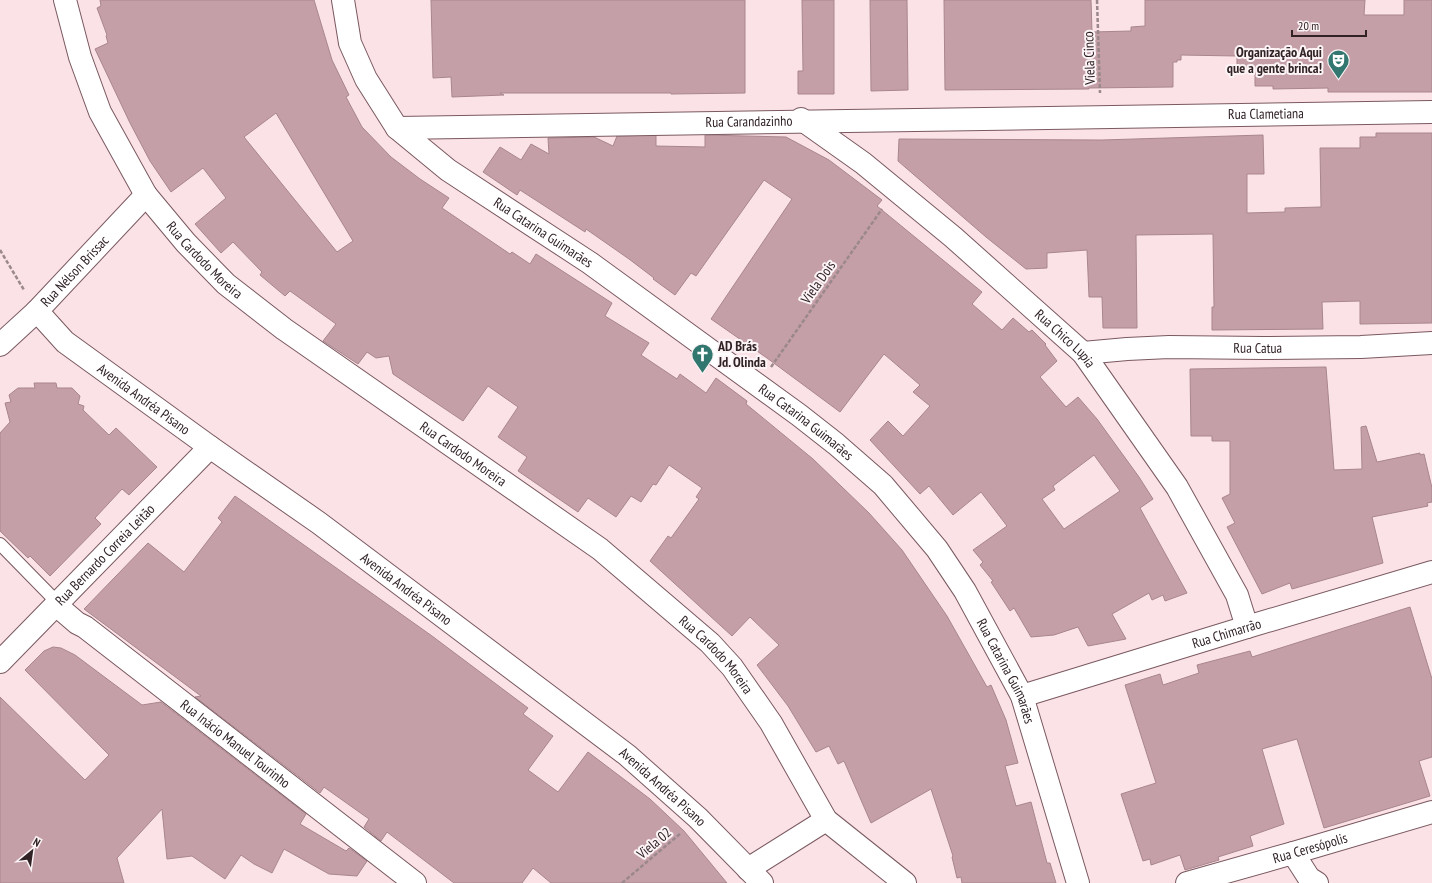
<svg xmlns="http://www.w3.org/2000/svg" width="1432" height="883" viewBox="0 0 1432 883" font-family="'PT Sans Narrow',sans-serif">
  <style>
    .building { fill: #c49fa7; stroke: #a9868d; fill-rule: evenodd }
    .lines { fill: none; stroke-linecap: round; stroke-linejoin: round }
    .lane-casing { stroke: #7a5960; stroke-width: 14 }
    .street-casing { stroke: #7a5960; stroke-width: 24 }
    .path { stroke: #9b888c; stroke-width: 2.5; stroke-dasharray: 4 2; stroke-linecap: butt }
    .lane { stroke: #fff; stroke-width: 12 }
    .street { stroke: #fff; stroke-width: 22 }
    .labels { text-anchor: middle; stroke-width: 4; stroke-linejoin: round; paint-order: stroke }
    .poi-label { font-size: 14px; font-weight: bold; fill: #302225; stroke: #fcf4f6; text-anchor: end }
    .street-label { font-size: 14px; fill: #302225; stroke: #fcf4f6 }
  </style>
  <rect width="100%" height="100%" fill="#fae2e7"/>
  <path class="building" d="M100 0H314L332 60 349 95 346 97 362 127 391 157 420 179 449 198 442 208 510 254 512 252 530 264 536 254 612 303 605 316 649 343 641 355 677 379 680 374 706 393 716 378 747 401 746 404 813 459 869 513 902 550 947 616 987 687 991 685 1006 720 1018 763 1005 766 1016 806 1031 802 1047 863H1050L1056 883H962L961 877 957 878 952 857 953 856 931 789 871 823 844 761 838 764 829 746 816 752 788 706 757 665 779 645 750 617 732 636 650 561 668 536 671 538 699 499 696 497 702 488 669 465 656 485 653 484 641 502 631 496 616 517 588 498 578 512 518 471 527 457 498 437 518 407 488 386 463 421 393 374 389 356 376 358 367 352 358 364 323 341 336 324 290 291 285 296 260 275 262 272 233 242 221 253 195 224 226 198 203 168 171 192 150 161 130 123 95 49 108 43 106 36 107 35 97 8 101 6ZM276 113 353 241 337 252 244 137Z
    M431 0H745V93L671 94V93H500L504 95 452 97 451 77 433 78Z
    M802 0H834V94H798V71H803Z
    M870 0H907L908 90 871 91Z
    M944 0H1091L1092 32 1131 31V27L1145 26V0H1365L1364 15H1404V0H1432V92H1328V88L1273 89V86H1255V68H1237V56L1181 55V60H1177V62H1173V87L1089 88V89L945 90Z
    M1376 133H1432V323L1360 324V301L1322 302 1323 329 1212 330V307H1214L1213 234 1136 235 1137 328H1103L1102 297H1089L1087 250 1047 253V268L1026 269 986 237 898 161 899 139 1102 140 1263 135 1264 174H1247V213L1285 212V208L1321 207 1320 148H1360V137H1376Z
    M656 135V146L705 147V135L786 137 829 160 882 200 877 206 982 292 972 304 1002 330 1013 318 1029 332 1032 330 1046 344 1045 345 1057 361 1040 377 1066 407 1078 397 1097 419 1139 477 1153 499 1140 508 1187 593 1165 601 1163 595 1152 600 1149 593 1112 614 1126 639 1088 646 1078 627 1054 635 1031 637 1014 608 1010 611 991 582 993 581 980 565 983 562 973 550 1007 526 981 492 953 515 929 486 920 494 870 440 888 421 903 436 930 406 913 392 920 385 884 354 840 412 767 358 711 319 792 199 764 180 696 276 691 273 675 295 653 279 654 278 629 259 586 229 585 232 520 190 517 195 483 172 500 147 521 160 531 144 549 154 548 138 594 137 613 146 617 136ZM1094 455 1120 491 1064 529 1042 499 1055 490 1053 486Z
    M1326 367 1334 470 1362 469 1361 427 1366 426 1377 462 1420 453V455L1424 454 1432 488V502L1427 503 1428 506 1372 517 1383 563 1292 589 1290 583 1262 594 1227 527 1235 523 1222 498 1230 494V441H1212V436H1191L1190 369Z
    M34 383H56L57 388H72L80 396 78 404 84 406 83 410 109 435 116 428 157 467 129 495 122 489 95 518 101 524 50 576 30 556 28 558 0 531V433L10 422 5 403 11 402 9 395 18 388H35Z
    M235 496 432 636 528 708 523 714 553 736 528 770 558 792 588 752 650 799 684 831 727 883H551L533 868 522 883H454L387 832 381 841 364 827 369 819 324 787 320 793 195 697 201 696 84 609 148 543 184 572 222 522 218 518Z
    M1410 607 1432 679V757L1419 761 1430 796 1324 828 1297 739 1262 749 1284 824 1250 836 1253 846 1218 857 1219 860 1185 870 1180 855 1151 865 1150 859 1143 861 1121 794 1156 783 1125 685 1160 674 1163 685 1199 673 1197 665 1250 651 1252 657Z
    M53 647 61 648 75 655 142 705 161 702 306 814 300 824 346 851 349 848 367 861 357 876 329 874 284 849 272 873 254 864 241 855 225 879 192 856 167 859 162 809 117 858 124 883H0V697L85 780 109 755 25 670 44 651Z"/>
  <g class="lines">
    <defs>
      <path id="lane" d="M0 544 50 595 56 605"/>
      <g id="street">
        <path id="s1" d="M65 0 80 57 100 112 146 195 186 243 226 284 284 329 600 549 710 643 732 667 771 723 826 820 905 883"/>
        <path id="s2" d="M343 0 350 43 366 79 397 128 448 170 590 263 799 415 836 444 883 485 937 549 965 591 1022 696 1078 883"/>
        <path id="s3" d="M801 119 863 163 953 237 1083 353 1177 487 1237 595 1247 627"/>
        <path id="s4" d="M397 128C742 121 1087 115 1432 112"/>
        <path id="s5" d="M37 311 65 342 210 447 319 523 627 755 698 818 762 883"/>
        <path id="s6" d="M0 345 37 311 146 195"/>
        <path id="s7" d="M1083 353 1127 349 1169 347 1263 348 1361 347 1432 343"/>
        <path id="s8" d="M56 605 77 623 85 627 415 883"/>
        <path id="s9" d="M0 662 210 447"/>
        <path id="s10" d="M1022 696 1247 627 1432 572"/>
        <path d="M1293 853 1309 878 1317 883"/>
        <path d="M748 869 826 820"/>
        <path id="s11" d="M1187 883 1293 853 1432 812"/>
      </g>
    </defs>
    <use href="#lane" class="lane-casing"/>
    <use href="#street" class="street-casing"/>
    <path class="path" d="M1097 0 1100 93
      M0 250 24 290
      M771 367 882 209
      M622 883 681 833"/>
    <use href="#lane" class="lane"/>
    <use href="#street" class="street"/>
  </g>
  <defs>
    <symbol id="theatre-pin" viewBox="-11 -11 22 30"><path d="M0 17L-7.5 6A9.5 9.5 0 1 1 7.5 6Z" fill="#31776f" stroke="#fcf4f6"/><path d="M-5-5.5Q0-4 5-5.5V0Q5 5 0 6Q-5 5-5 0ZM-3.3-2.5H-1v1.5H-3.3ZM1-2.5H3.3v1.5H1ZM-2.8 1Q0 5.5 2.8 1Z" fill="#fff"/></symbol>
    <symbol id="church-pin" viewBox="-11 -11 22 30"><path d="M0 17L-7.5 6A9.5 9.5 0 1 1 7.5 6Z" fill="#31776f" stroke="#fcf4f6"/><path d="M-1.2-6h2.4v3.5h3.3v2.4h-3.3V6h-2.4V-.1h-3.3v-2.4h3.3Z" fill="#fff"/></symbol>
  </defs>
  <g fill-rule="evenodd">
    <use href="#theatre-pin" x="1326" y="48" width="25" height="34"/>
    <use href="#church-pin" x="690" y="342" width="25" height="34"/>
  </g>
  <g class="labels">
    <g class="poi-label">
      <text x="1322" y="57">Organização Aqui<tspan x="1322" dy="16">que a gente brinca!</tspan></text>
      <text x="718" y="351" text-anchor="start">AD Brás<tspan x="718" dy="16">Jd. Olinda</tspan></text>
    </g>
    <g class="street-label">
      <text transform="translate(1089 58) rotate(-92)" y="5">Viela Cinco</text>
      <text dy="5" stroke="none"><textPath href="#s4" startOffset="869">Rua Clametiana</textPath></text>
      <text dy="5" stroke="none"><textPath href="#s4" startOffset="352">Rua Carandazinho</textPath></text>
      <text dy="5" stroke="none"><textPath href="#s2" startOffset="321">Rua Catarina Guimarães</textPath></text>
      <text dy="5" stroke="none"><textPath href="#s1" startOffset="300">Rua Cardodo Moreira</textPath></text>
      <text dy="5" stroke="none"><textPath href="#s6" startOffset="105">Rua Nélson Brissac</textPath></text>
      <text transform="translate(818 282) rotate(-55)" y="5">Viela Dois</text>
      <text dy="5" stroke="none"><textPath href="#s3" startOffset="344">Rua Chico Lupia</textPath></text>
      <text dy="5" stroke="none"><textPath href="#s7" startOffset="175">Rua Catua</textPath></text>
      <text dy="5" stroke="none"><textPath href="#s5" startOffset="139">Avenida Andréa Pisano</textPath></text>
      <text dy="5" stroke="none"><textPath href="#s2" startOffset="645">Rua Catarina Guimarães</textPath></text>
      <text dy="5" stroke="none"><textPath href="#s1" startOffset="624">Rua Cardodo Moreira</textPath></text>
      <text dy="5" stroke="none"><textPath href="#s9" startOffset="150">Rua Bernardo Correia Leitão</textPath></text>
      <text dy="5" stroke="none"><textPath href="#s5" startOffset="463">Avenida Andréa Pisano</textPath></text>
      <text dy="5" stroke="none"><textPath href="#s10" startOffset="214">Rua Chimarrão</textPath></text>
      <text dy="5" stroke="none"><textPath href="#s1" startOffset="948">Rua Cardodo Moreira</textPath></text>
      <text dy="5" stroke="none"><textPath href="#s2" startOffset="969">Rua Catarina Guimarães</textPath></text>
      <text dy="5" stroke="none"><textPath href="#s8" startOffset="227">Rua Inácio Manuel Tourinho</textPath></text>
      <text dy="5" stroke="none"><textPath href="#s5" startOffset="787">Avenida Andréa Pisano</textPath></text>
      <text transform="translate(654 843) rotate(-40)" y="5">Viela 02</text>
      <text dy="5" stroke="none"><textPath href="#s11" startOffset="128">Rua Ceresópolis</textPath></text>
    </g>
  </g>
  <g transform="translate(32 851) rotate(29)" stroke="#fcf4f6" stroke-width="3" paint-order="stroke">
  <path d="M0-3L7 15L0 10L-7 15Z" fill="#302225"/>
  <text y="-6" font-size="11" font-weight="bold" text-anchor="middle" fill="#302225">N</text>
  </g>
  <path d="M1292 30v6h74v-6" fill="none" stroke="#302225" stroke-width="2"/>
  <text x="1298" y="30" font-size="12" fill="#302225" stroke="#fcf4f6" stroke-width="3" paint-order="stroke">20 m</text>
</svg>
